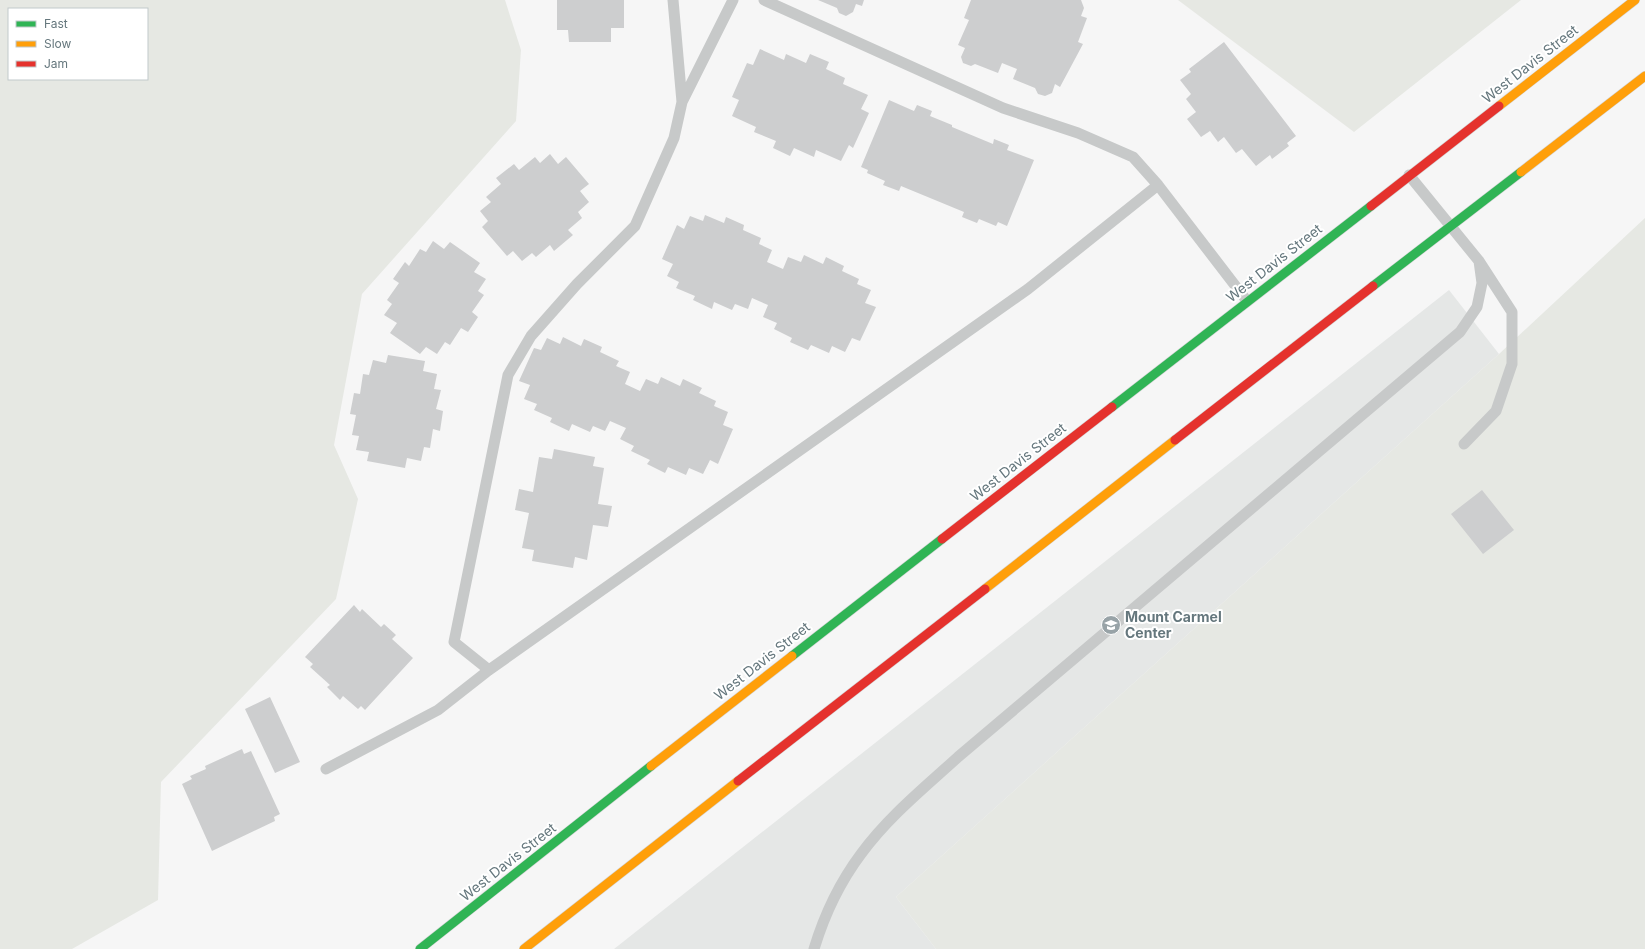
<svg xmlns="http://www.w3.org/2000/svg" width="1645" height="949" viewBox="0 0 1645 949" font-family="Inter,sans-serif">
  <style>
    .built { fill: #e5e7e6 }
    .green { fill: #e6e8e3; fill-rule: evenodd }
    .building { fill: #cdcecf }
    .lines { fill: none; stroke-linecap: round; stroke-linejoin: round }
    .fast-casing { stroke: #d2d3d4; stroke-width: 10 }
    .slow-casing { stroke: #d2d3d4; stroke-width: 10 }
    .jam-casing { stroke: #d2d3d4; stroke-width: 10 }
    .lane { stroke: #c7c9c9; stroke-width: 11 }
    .fast { stroke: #30b455; stroke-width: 9 }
    .slow { stroke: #ff9f0a; stroke-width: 9 }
    .jam { stroke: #e5322d; stroke-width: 9 }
    .labels { text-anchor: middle; stroke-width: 4; stroke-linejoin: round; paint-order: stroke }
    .street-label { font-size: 14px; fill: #65777d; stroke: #fff }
    .poi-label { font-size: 14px; font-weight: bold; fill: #65777d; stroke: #fff; text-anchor: start }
  </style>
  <rect width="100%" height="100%" fill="#f6f6f6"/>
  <path class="built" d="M1449 290 1499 354 896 897 936 949H614Z"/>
  <path class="green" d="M0 0H505L521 50 516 121 362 294 334 445 358 499 336 599 161 782 158 900 72 949H0ZM9 9H147V79H9Z
    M1178 0H1521L1354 132Z
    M1645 218V949H936L896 897 1499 354Z"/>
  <path class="building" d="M557 0H624V28H611V42H569L568 30H557Z
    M818 0H864L862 6 856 4 853 12 846 16 839 13 837 8Z
    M971 0H1081L1084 8 1081 16 1087 18 1078 42 1083 44 1060 87 1055 84 1052 93 1045 96 1038 94 1035 88 1013 79 1017 69 1002 63 998 73 975 64 971 66 963 63 961 57 965 48 958 45 969 20 964 18Z
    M1224 42 1296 136 1287 143 1289 146 1272 159 1270 155 1256 166 1242 149 1236 153 1224 137 1218 142 1210 131 1201 137 1187 119 1196 112 1186 99 1191 94 1180 80 1191 72 1189 69Z
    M760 49 784 60 786 54 806 63 810 54 829 62 826 69 845 78 843 84 868 95 861 109 869 113 853 148 849 145 841 161 816 150 814 157 794 148 790 156 773 148 776 141 754 132 756 127 732 116 739 100 732 97 747 63 753 65Z
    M889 100 914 111 917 105 932 111 930 116 952 125V127L993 144 994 139 1009 145 1007 150 1034 160 1007 226 998 222 996 226 979 219 977 223 962 217 964 212 901 186 899 191 883 185 885 181 867 173 868 170 861 167Z
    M550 154 558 164 566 157 589 184 580 191 589 202 578 212 582 218 568 230 573 235 554 251 550 245 536 257 532 253 522 261 513 251 507 256 482 227 488 221 480 211 491 202 486 197 501 184 496 178 514 164 519 170 535 157 540 163Z
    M705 215 724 223 726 217 744 225 743 230 761 238 759 244 772 250 767 262 783 269 788 257 801 262 804 255 823 264 826 257 844 266 842 271 859 279 857 284 871 290 865 303 876 307 860 341 852 338 845 352 832 346 829 353 811 345 808 350 790 342 792 338 774 329 777 323 763 317 768 305 752 298 748 309 735 304 732 310 714 302 712 309 693 300 695 296 676 288 679 282 667 276 673 264 662 259 677 225 684 229 690 216 703 221Z
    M433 241 444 249 450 242 480 263 474 272 486 279 478 291 484 295 472 312 478 317 468 332 461 328 450 345 445 342 437 354 426 347 420 354 390 333 397 323 384 315 392 304 387 300 399 283 393 279 405 262 409 266 420 249 426 252Z
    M563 337 581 346 584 339 602 347 600 352 619 361 616 366 630 372 625 384 640 391 646 379 658 384 661 377 680 386 683 379 702 388 699 393 716 401 714 406 728 412 723 425 733 429 718 464 710 460 703 474 689 468 686 475 668 467 665 473 647 464 650 460 631 451 634 446 620 439 626 428 610 421 605 431 593 426 590 432 572 424 569 431 550 422 552 418 534 410 537 404 524 399 530 385 519 381 534 348 541 350 547 338 560 344Z
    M388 355 425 361 423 371 437 374 434 389 441 390 436 409 443 411 440 431 433 429 430 448 424 447 421 461 407 458 405 468 367 461 369 452 356 450 359 436 352 435 356 415 350 414 354 393 360 394 363 374 369 375 373 360 386 363Z
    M554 449 595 457 593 466 604 468 598 504 612 506 608 527 593 525 587 560 575 557 573 568 532 561 534 550 522 548 529 513 515 510 519 489 533 492 539 457 552 459Z
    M1482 490 1514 530 1483 554 1451 514Z
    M354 605 360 612 362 609 381 627 384 624 396 635 392 639 413 658 365 710 361 706 358 709 343 696 340 700 327 687 330 685 310 667 313 664 305 657Z
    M270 697 300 762 275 773 245 709Z
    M242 749 244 754 251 751 280 814 274 817 275 821 212 851 182 784 192 779 190 776 206 769 205 766Z"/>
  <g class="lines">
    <defs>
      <path id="fast" d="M1373 286 1521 172
        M1112 407 1371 206
        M792 656 942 539
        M420 949 651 766"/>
      <path id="slow" d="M1499 106 1635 0
        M1521 172 1645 76
        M985 589 1175 440
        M651 766 792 656
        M524 949 738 781"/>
      <path id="jam" d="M1371 206 1499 106
        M1175 440 1373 286
        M942 539 1112 407
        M738 781 985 589"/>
    </defs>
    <use href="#fast" class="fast-casing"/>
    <use href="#slow" class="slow-casing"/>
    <use href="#jam" class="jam-casing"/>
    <path class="lane" d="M673 0 682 102
      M764 0 1003 108 1078 133 1133 157 1158 185 1247 301
      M1409 175 1479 261 1512 312V364L1496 411 1464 444
      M489 670 454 642 508 375 531 336 577 284 635 226 674 138 682 102 733 0
      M326 769 438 710 489 670 1028 289 1158 185
      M814 949C824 916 840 882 861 854 888 817 924 788 958 757L1460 332 1477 307 1482 283 1479 261"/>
    <use href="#fast" class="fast"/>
    <use href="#slow" class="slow"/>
    <use href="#jam" class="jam"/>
  </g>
  <defs>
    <symbol id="university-disc" viewBox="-11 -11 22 22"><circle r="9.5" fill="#98a3a7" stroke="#fff"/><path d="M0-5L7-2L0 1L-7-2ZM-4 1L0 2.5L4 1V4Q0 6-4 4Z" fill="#fff"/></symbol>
  </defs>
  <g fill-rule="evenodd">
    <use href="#university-disc" x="1100" y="614" width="22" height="22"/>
  </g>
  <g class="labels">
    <g class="street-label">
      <text transform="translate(1530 64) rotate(-38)" y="5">West Davis Street</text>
      <text transform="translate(1274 263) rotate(-38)" y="5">West Davis Street</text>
      <text transform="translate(1018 462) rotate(-38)" y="5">West Davis Street</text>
      <text transform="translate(762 661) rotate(-38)" y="5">West Davis Street</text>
      <text transform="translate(508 862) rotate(-38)" y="5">West Davis Street</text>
    </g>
    <g class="poi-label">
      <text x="1125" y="622">Mount Carmel<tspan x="1125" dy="16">Center</tspan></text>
    </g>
  </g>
  <rect x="8" y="8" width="140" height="72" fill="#ffffff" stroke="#c1c9cb"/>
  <rect x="16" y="21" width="20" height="6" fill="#30b455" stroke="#c1c9cb"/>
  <text x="44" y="28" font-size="12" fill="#65777d">Fast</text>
  <rect x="16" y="41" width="20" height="6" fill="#ff9f0a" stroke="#c1c9cb"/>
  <text x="44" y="48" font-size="12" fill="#65777d">Slow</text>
  <rect x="16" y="61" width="20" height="6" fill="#e5322d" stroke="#c1c9cb"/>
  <text x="44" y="68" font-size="12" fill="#65777d">Jam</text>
</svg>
